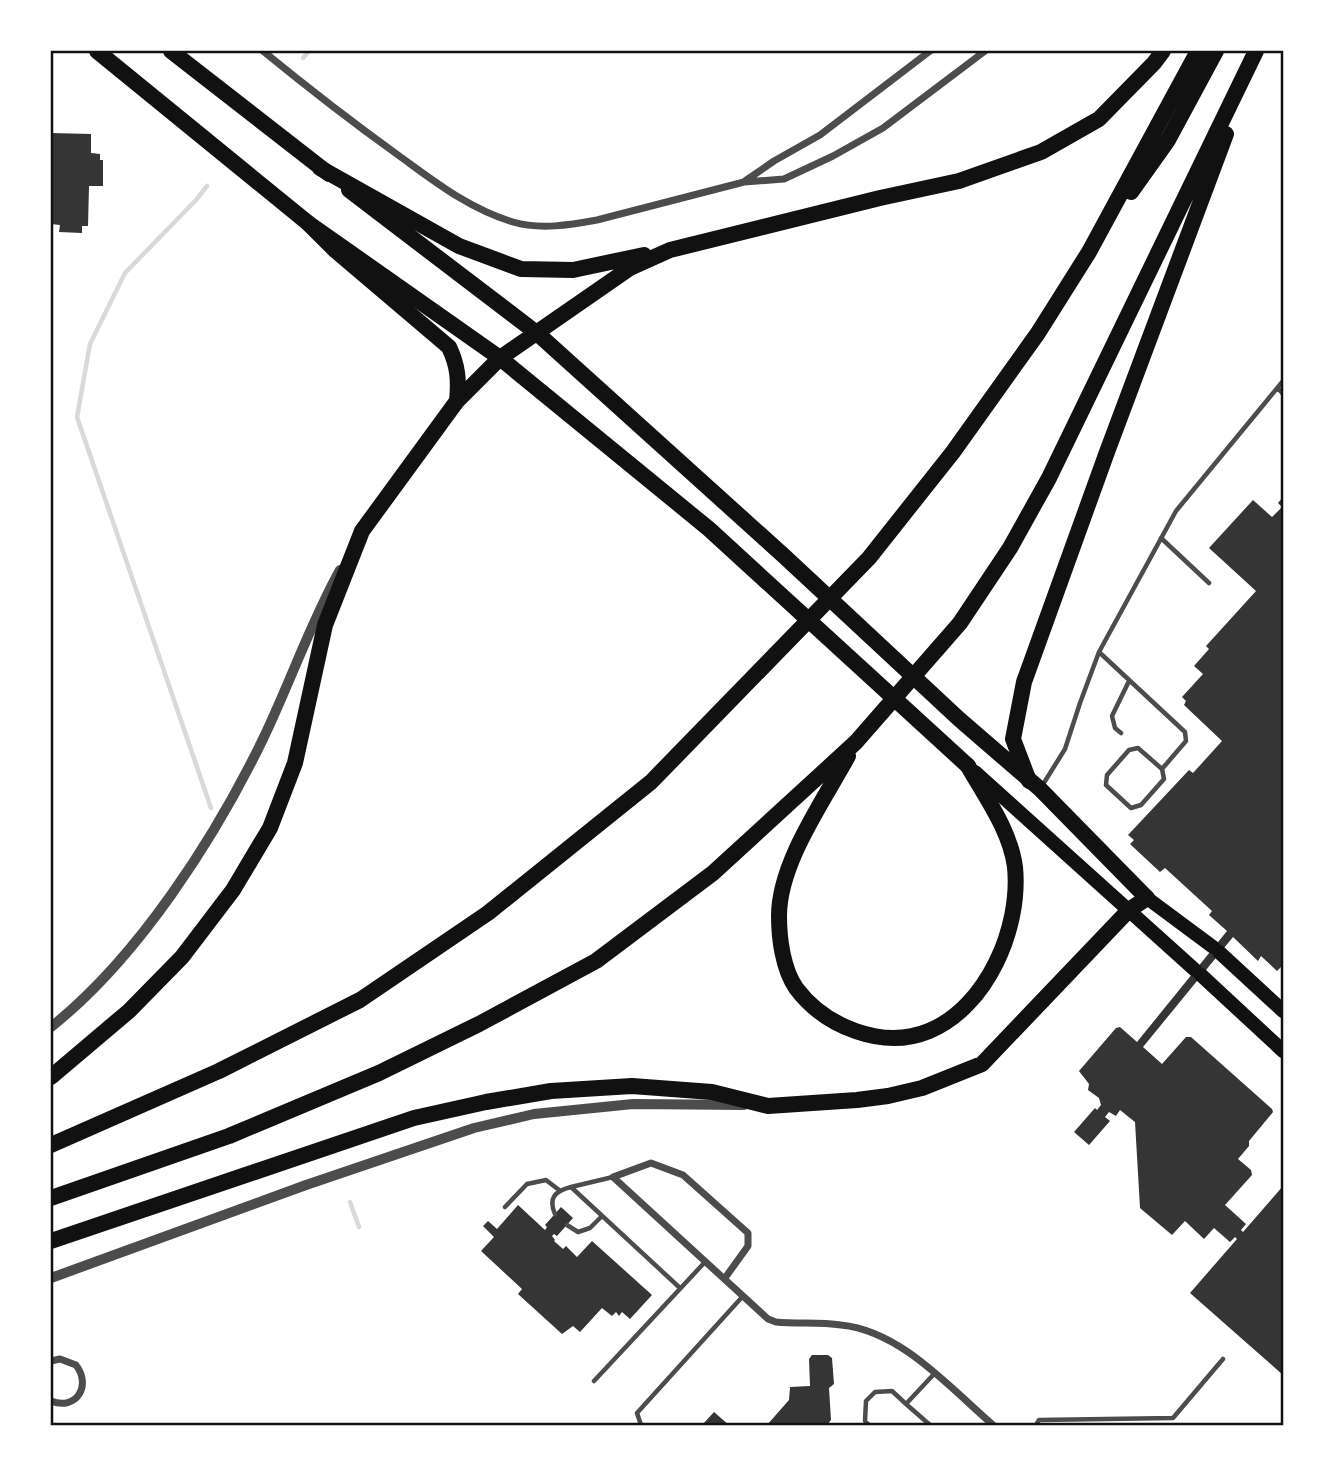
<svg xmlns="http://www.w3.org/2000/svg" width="1334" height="1476" viewBox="0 0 1334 1476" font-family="Mulish,sans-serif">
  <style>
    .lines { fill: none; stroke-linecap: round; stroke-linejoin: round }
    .stream { stroke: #d9d9d9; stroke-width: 4.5 }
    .building { fill: #353535 }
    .service { stroke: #4c4c4c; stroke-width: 4.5 }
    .minor { stroke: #4c4c4c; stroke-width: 7 }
    .tertiary { stroke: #4c4c4c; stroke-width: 10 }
    .primary { stroke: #111; stroke-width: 14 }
    .trunk { stroke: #111; stroke-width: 16 }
    .motorway { stroke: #111; stroke-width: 16 }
    .neatline { fill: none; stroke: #111; stroke-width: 2.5 }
  </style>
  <rect width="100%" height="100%" fill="#fff"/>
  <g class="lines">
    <path class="stream" d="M303 58 309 51
      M207 186 196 200 125 273 90 344 77 417 211 808
      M350 1202 359 1227"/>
  </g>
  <path class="building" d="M51 133 91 134V153L100 154V160H103V186H89L88 226H82V233L59 232 60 225 51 224Z
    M1283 497V965L1277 971 1261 956 1258 961 1233 937 1143 1047 1162 1064 1186 1037H1191L1272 1109 1273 1112 1249 1141V1146L1238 1159 1251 1170 1252 1175 1225 1205 1246 1224 1241 1230 1243 1232 1283 1186V1375L1190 1293 1237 1239 1235 1237 1230 1242 1214 1228 1204 1239 1185 1221 1172 1235 1140 1208 1135 1122 1120 1110 1116 1116 1109 1112 1105 1117 1110 1121 1089 1145 1074 1132 1095 1108 1097 1110 1101 1105 1099 1098 1088 1090 1089 1084 1079 1071 1116 1028 1120 1027 1137 1042 1227 931 1209 915 1212 911 1165 868 1160 872 1130 844 1134 840 1128 835 1189 770 1193 773 1222 741 1184 705 1186 701 1182 697 1203 674 1194 666 1209 649 1206 646 1256 591 1209 548 1253 500 1272 517 1282 507 1278 503Z
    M518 1205 545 1230 547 1227 545 1225 561 1207 573 1218 557 1236 554 1234 552 1236 555 1240 554 1241 563 1249 566 1246 577 1257 592 1241 652 1295 630 1319 622 1312 619 1316 616 1312 612 1316 602 1308 580 1332 573 1326 562 1334 518 1294 522 1289 481 1251 494 1237 483 1226 488 1221 497 1229Z
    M812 1355H828L832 1358 834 1384 829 1388 831 1420 827 1425H767L789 1400 790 1387 810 1386 809 1359Z
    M714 1412 729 1425H705L703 1424Z"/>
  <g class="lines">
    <path class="service" d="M1278 388 1283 394
      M1161 538 1209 583
      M1099 652 1185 732 1186 741 1162 769 1164 779 1141 805 1131 808 1106 785 1107 775 1129 750 1138 748 1162 769
      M1121 733 1115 728 1112 716 1129 681
      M1042 786 1065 749 1080 703 1099 652 1176 511 1283 381
      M613 1177 571 1187 680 1288
      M505 1207 527 1184 546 1180 559 1190
      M555 1214C548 1198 555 1191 571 1187
      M567 1225 578 1232 590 1228 602 1216
      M594 1381 705 1262
      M641 1425 637 1413 743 1296
      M869 1425 865 1421 866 1401 875 1392 892 1391 906 1404
      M930 1425 906 1404 934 1374
      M1036 1425 1039 1420 1173 1418 1223 1359"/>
    <path class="minor" d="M263 51C307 87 352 122 398 155 434 181 469 209 513 222 540 230 570 225 597 220L744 182 784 179 833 156 883 128 985 51
      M745 181 774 161 820 135 930 51
      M725 1278 748 1246V1233L683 1175 651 1163 613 1177 768 1319 776 1322C797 1324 819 1322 841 1325 901 1331 949 1387 993 1425
      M51 1361 60 1359 76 1365C92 1386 76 1411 51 1401"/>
    <path class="tertiary" d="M51 1027C138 958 215 838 263 739 290 683 310 624 340 570
      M51 1278 306 1185 474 1128 534 1114 633 1104 744 1105"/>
    <path class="primary" d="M975 772 1195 970
      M1147 898 1213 947
      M1219 952 1283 1011
      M1201 975 1283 1051"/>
    <path class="trunk" d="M97 51 308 223 500 358 709 529 968 766
      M171 51 329 174
      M349 190 538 334 784 556 959 719 1040 789 1147 898"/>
    <path class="motorway" d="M320 168 459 246 521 269 573 270 644 255
      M1131 192 1168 140 1216 51
      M308 223 336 251 449 347C458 366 459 380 457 401
      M848 756C823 802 779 863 779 916 779 939 783 969 796 988 825 1027 883 1050 929 1031 987 1007 1021 928 1015 867 1010 830 986 798 968 766
      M1029 781 1013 739 1024 682 1107 452 1226 134
      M51 1077 129 1011 182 957 233 890 270 828 295 763 325 625 362 531 457 401 500 358 630 268 670 250 880 198 959 181 1041 152 1099 119 1154 63 1163 51
      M51 1145 219 1071 360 1000 488 913 651 782 869 558 953 452 1038 333 1089 252 1198 51
      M51 1198 229 1136 379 1073 479 1024 596 961 713 873 856 742 960 623 1010 548 1049 478 1256 51
      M51 1241 414 1118 486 1102 551 1091 632 1086 712 1092 768 1106 857 1100 888 1096 922 1088 982 1064 1129 910 1147 898"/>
  </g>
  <rect width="1334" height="1476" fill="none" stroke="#ffffff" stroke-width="105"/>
  <rect x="52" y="52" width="1230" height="1372" class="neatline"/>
</svg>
